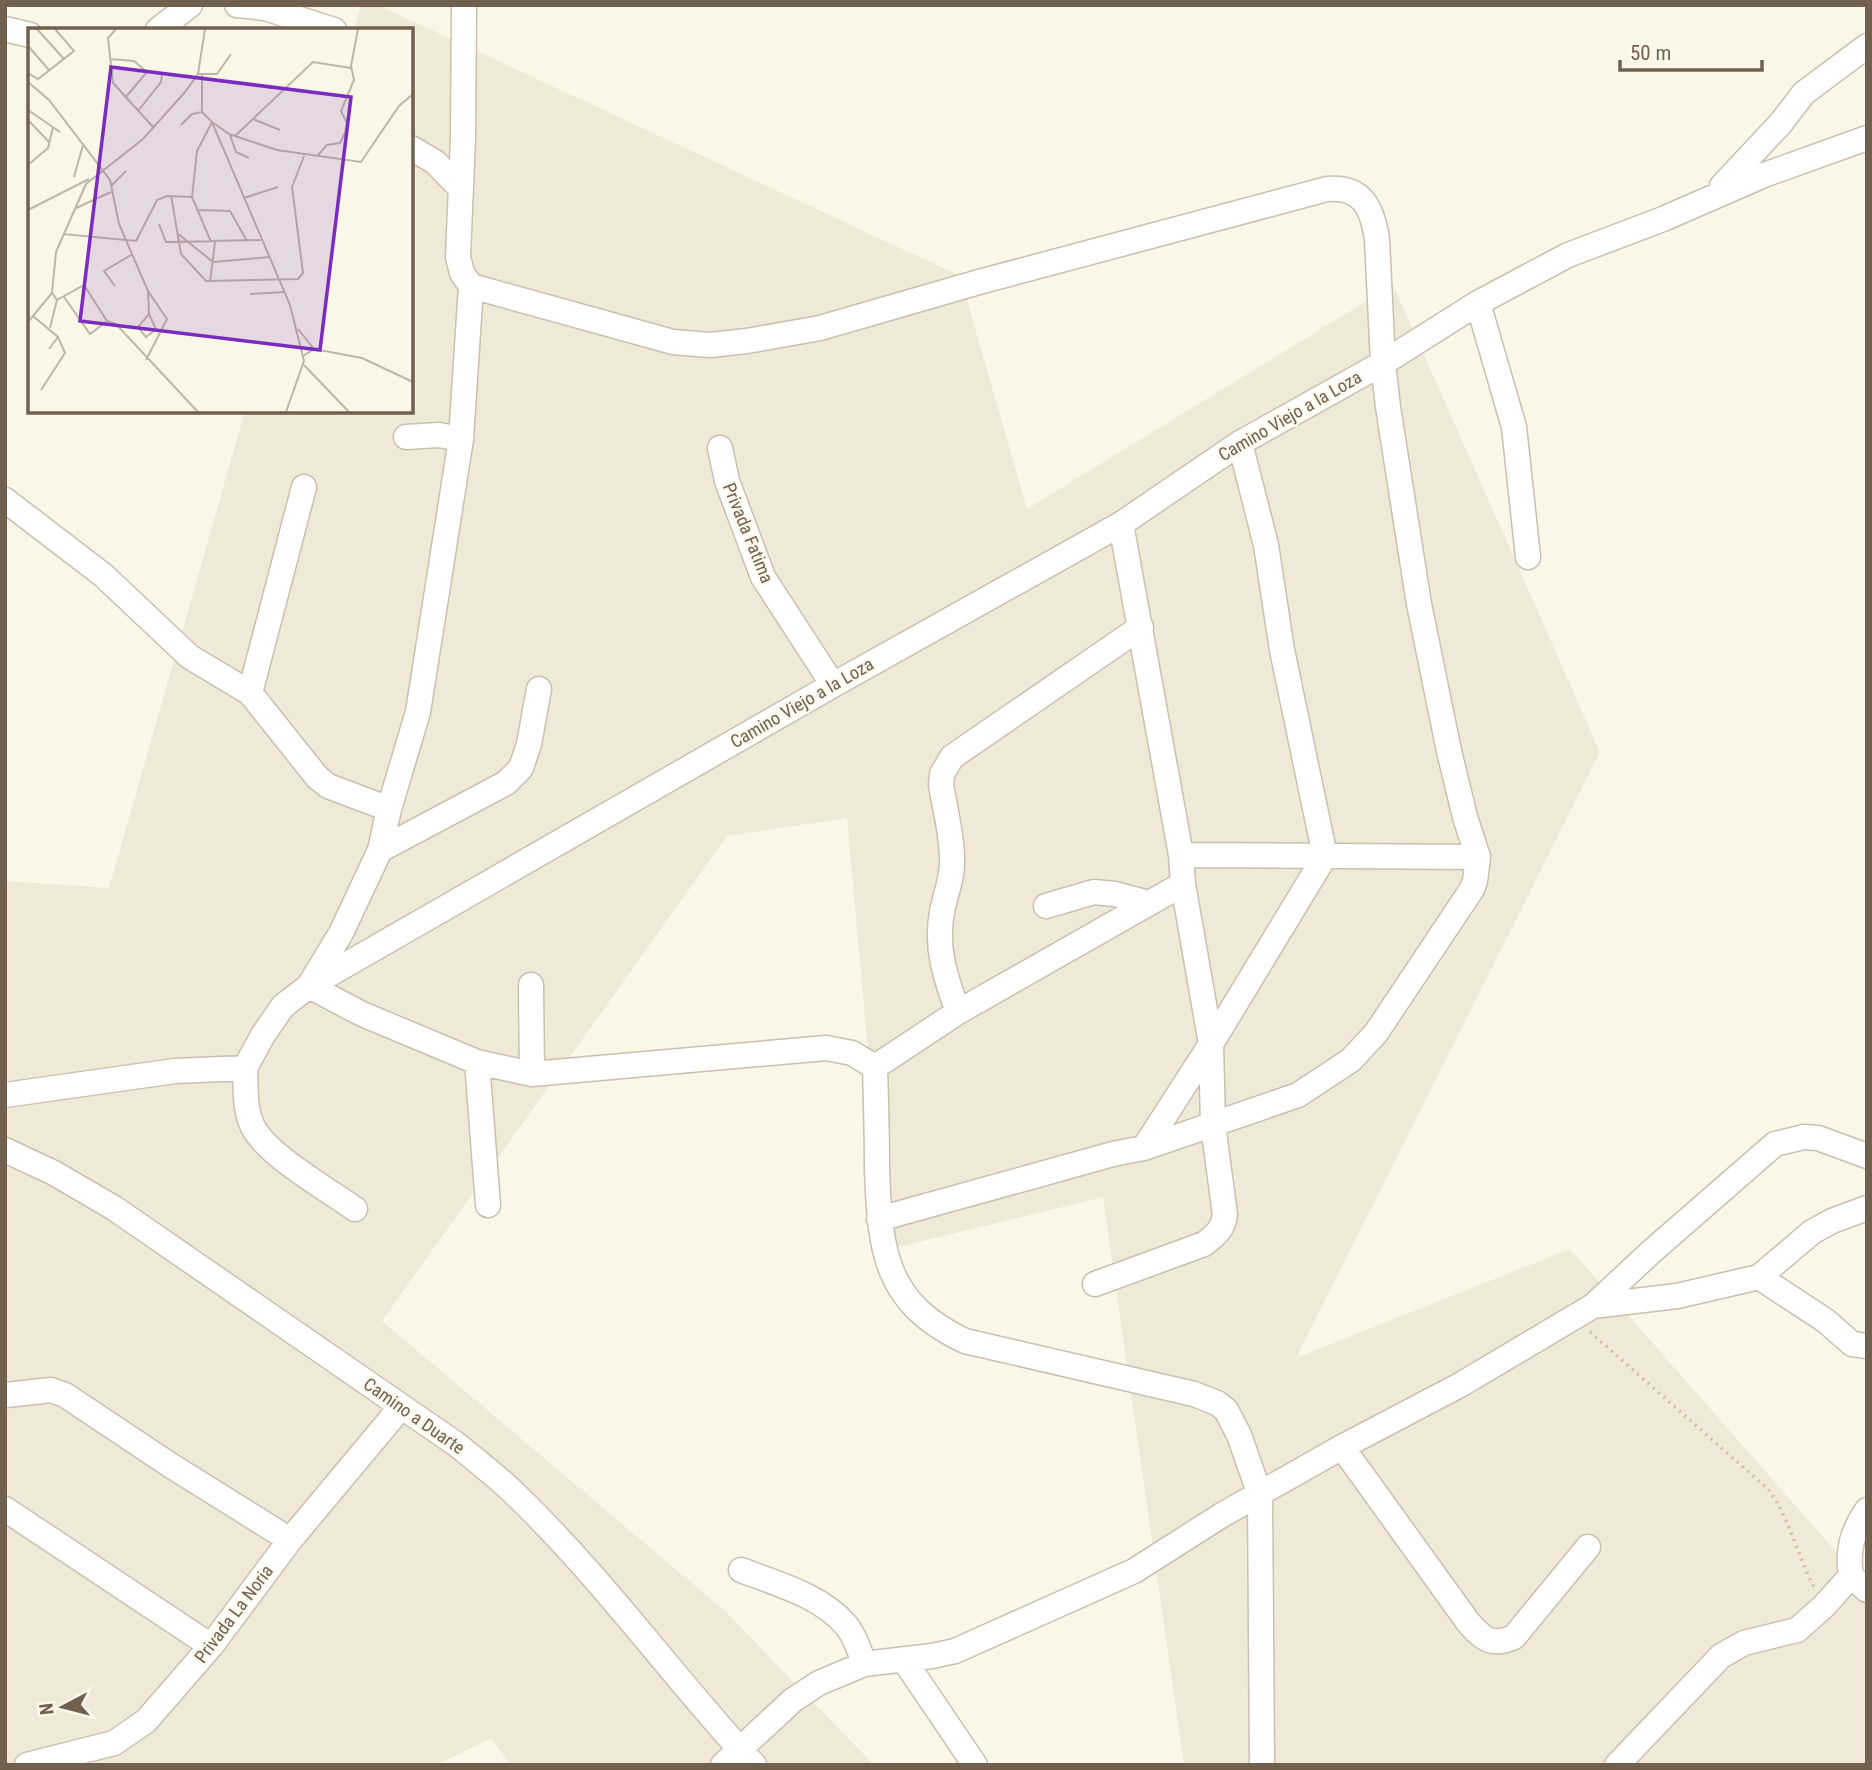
<svg xmlns="http://www.w3.org/2000/svg" width="1872" height="1770" viewBox="0 0 1872 1770" font-family="'Roboto Condensed',sans-serif">
  <style>
    .residential { fill: #f1e9d7 }
    .lines { fill: none; stroke-linecap: round; stroke-linejoin: round }
    .minor-casing { stroke: #cbbfaf; stroke-width: 27 }
    .path { stroke: #d2bda5; stroke-width: 3.5; stroke-dasharray: 2 5; stroke-linecap: butt }
    .minor { stroke: #fff; stroke-width: 24 }
    .labels { text-anchor: middle; stroke-width: 5; stroke-linejoin: round; paint-order: stroke }
    .street-label { font-size: 18px; fill: #72604e; stroke: #fdf9ee }
    .inset-road { fill: none; stroke: #c0b6a5; stroke-width: 2 }
    .view { fill: #7b2cbf; fill-opacity: 0.15; stroke: #7b2cbf; stroke-width: 3.5 }
    .inset-edge { fill: none; stroke: #72604e; stroke-width: 3.5 }
  </style>
  <rect width="100%" height="100%" fill="#faf6e8"/>
  <path class="residential" d="M361 5H378L960 276 1027 509 1393 285 1600 752 1296 1358 1570 1249 1867 1587V1765H1184L1103 1197 886 1250 847 818 727 836 382 1321 726 1612 874 1765H511L491 1738 436 1765H5V881L109 888 245 411H411V30H354Z"/>
  <g class="lines">
    <defs>
      <path id="minor" d="M237 5 265 8 334 30
        M464 5 463 138 458 257 462 273 471 286 461 439 418 712 389 809 380 850 341 933 309 986 362 1014 477 1062 532 1074 826 1048 852 1053 875 1067 958 1012 1183 884
        M5 29 30 35
        M158 30 190 5
        M411 148 435 162 460 188
        M1722 186 1780 124 1804 93 1867 46
        M471 286 673 342 710 345 747 341 820 328 979 282 1327 189C1362 186 1372 207 1377 239L1383 363 1388 407 1419 604 1449 751 1465 817 1478 857 1475 881 1472 889 1376 1033 1351 1060 1298 1095 1144 1148 1113 1154 879 1219
        M1478 303 1514 427 1528 557
        M406 437 439 435 461 439
        M720 448 727 481 763 577 833 685
        M5 500 103 575 190 657 250 693 317 777 328 786 389 809
        M250 693 304 487
        M380 850 506 783 521 768 529 744 539 689
        M1181 855 1478 857
        M1046 906 1094 892 1115 894 1149 903
        M531 985 532 1074
        M958 1012C946 979 935 948 942 912 945 895 953 878 952 859 952 835 945 809 941 785L942 774 952 757 1141 627
        M477 1062 488 1205
        M875 1067C876 1101 877 1135 877 1169 880 1250 884 1303 965 1341L1194 1394 1217 1403 1226 1410 1239 1435 1260 1495 1262 1765
        M245 1068 263 1035 283 1006 309 986 833 685 1121 524 1240 443 1383 363 1478 303 1568 255 1663 219 1764 175 1867 138
        M245 1068C246 1087 244 1109 253 1127 268 1156 327 1189 355 1209
        M5 1095 175 1071 245 1068
        M1144 1148 1211 1044 1325 856 1282 650 1266 545 1240 443
        M5 1150 54 1173 114 1208 456 1444C477 1461 498 1477 517 1496 603 1579 673 1677 754 1765
        M1759 1277 1826 1321 1852 1344 1867 1346
        M1095 1284 1204 1244C1216 1235 1223 1229 1225 1215L1213 1125 1211 1044 1183 884 1181 855 1121 524
        M1593 1306 1677 1296 1759 1277 1812 1232 1832 1221 1867 1208
        M6 1395 51 1390 65 1395 170 1465 290 1540
        M1342 1447 1468 1622C1483 1639 1491 1647 1514 1637L1588 1547
        M5 1509 211 1646
        M1867 1510C1852 1532 1847 1550 1851 1576L1867 1590
        M741 1570C777 1584 820 1595 846 1625 855 1636 860 1651 864 1664
        M904 1660 975 1765
        M27 1765 114 1743 146 1721 211 1646 290 1540 401 1407
        M723 1765 793 1700 819 1683 864 1664 932 1656 955 1651 1134 1571 1222 1515 1342 1447 1460 1385 1593 1306 1651 1252 1775 1144 1804 1137 1818 1138 1867 1156
        M1617 1765 1721 1656 1744 1643 1797 1630 1824 1606 1851 1576"/>
    </defs>
    <use href="#minor" class="minor-casing"/>
    <path class="path" d="M1590 1332 1768 1489C1790 1518 1797 1555 1814 1587"/>
    <use href="#minor" class="minor"/>
  </g>
  <g class="labels">
    <g class="street-label">
      <text transform="translate(1290 416) rotate(-30)" y="6">Camino Viejo a la Loza</text>
      <text transform="translate(748 533) rotate(68)" y="6">Privada Fatima</text>
      <text transform="translate(802 703) rotate(-30)" y="6">Camino Viejo a la Loza</text>
      <text transform="translate(414 1416) rotate(35)" y="6">Camino a Duarte</text>
      <text transform="translate(234 1614) rotate(-53)" y="6">Privada La Noria</text>
    </g>
  </g>
  <g transform="translate(28 28)">
    <rect width="385" height="385" fill="#faf6e8"/>
    <path class="inset-road" d="M9 1 36 31M88 1 80 10 85 55 126 100M0 18 21 42M82 31 106 33 119 44 97 70M0 45 10 51 46 23 27 1M170 46H189L203 26M0 54 21 72 82 152 91 196 120 263 139 291 118 332M0 82 32 104M110 83 133 54 134 47M174 84 184 94 262 277 276 333 258 384M174 84V47M225 91 252 102M0 92 21 114M153 97 164 86 174 84M202 107 208 124 221 130M207 108 285 34 323 40M290 127 299 117 312 115 317 105 319 95 313 83 326 52 323 38 330 1M0 137 20 120 25 99M46 149 55 117M83 158 98 143M143 167 153 226 178 253 270 251 275 245 264 159 276 128M216 170 250 159M46 181 83 164M0 182 61 151M170 182 202 183 219 213M131 196 138 214 233 212M149 205 185 234 242 229M35 206 108 213 129 172 139 168 164 169M183 214 164 169 169 123 184 94 201 106 249 122 333 134 371 78 385 66M182 254 187 214M87 258 76 243 105 226M120 263 121 286 128 301 118 309 110 299 121 286M222 266 257 264M36 269 62 306 79 293M29 272 56 257 79 293 88 296 170 384M5 288 30 309 21 321M0 294 24 265 28 224 58 156 115 111 157 64 170 46 177 1M22 300 29 272 24 265M270 301 286 321M275 328 286 321 334 330 385 354M276 337 321 384M13 362 37 325 30 309"/>
    <path class="view" d="M83 39 323 69 292 322 52 293Z"/>
    <rect width="385" height="385" class="inset-edge"/>
  </g>
  <rect width="1872" height="1770" fill="none" stroke="#72604e" stroke-width="14"/>
  <g transform="translate(63 1707) rotate(263)" stroke="#fdf9ee" stroke-width="5" paint-order="stroke">
  <path d="M0-5L12 26L0 18L-12 26Z" fill="#72604e"/>
  <text y="-10" font-size="19" font-weight="bold" text-anchor="middle" fill="#72604e">N</text>
  </g>
  <path d="M1620 60v10h142v-10" fill="none" stroke="#72604e" stroke-width="3.5"/>
  <text x="1630" y="60" font-size="21" fill="#72604e" stroke="#fdf9ee" stroke-width="5" paint-order="stroke">50 m</text>
</svg>
